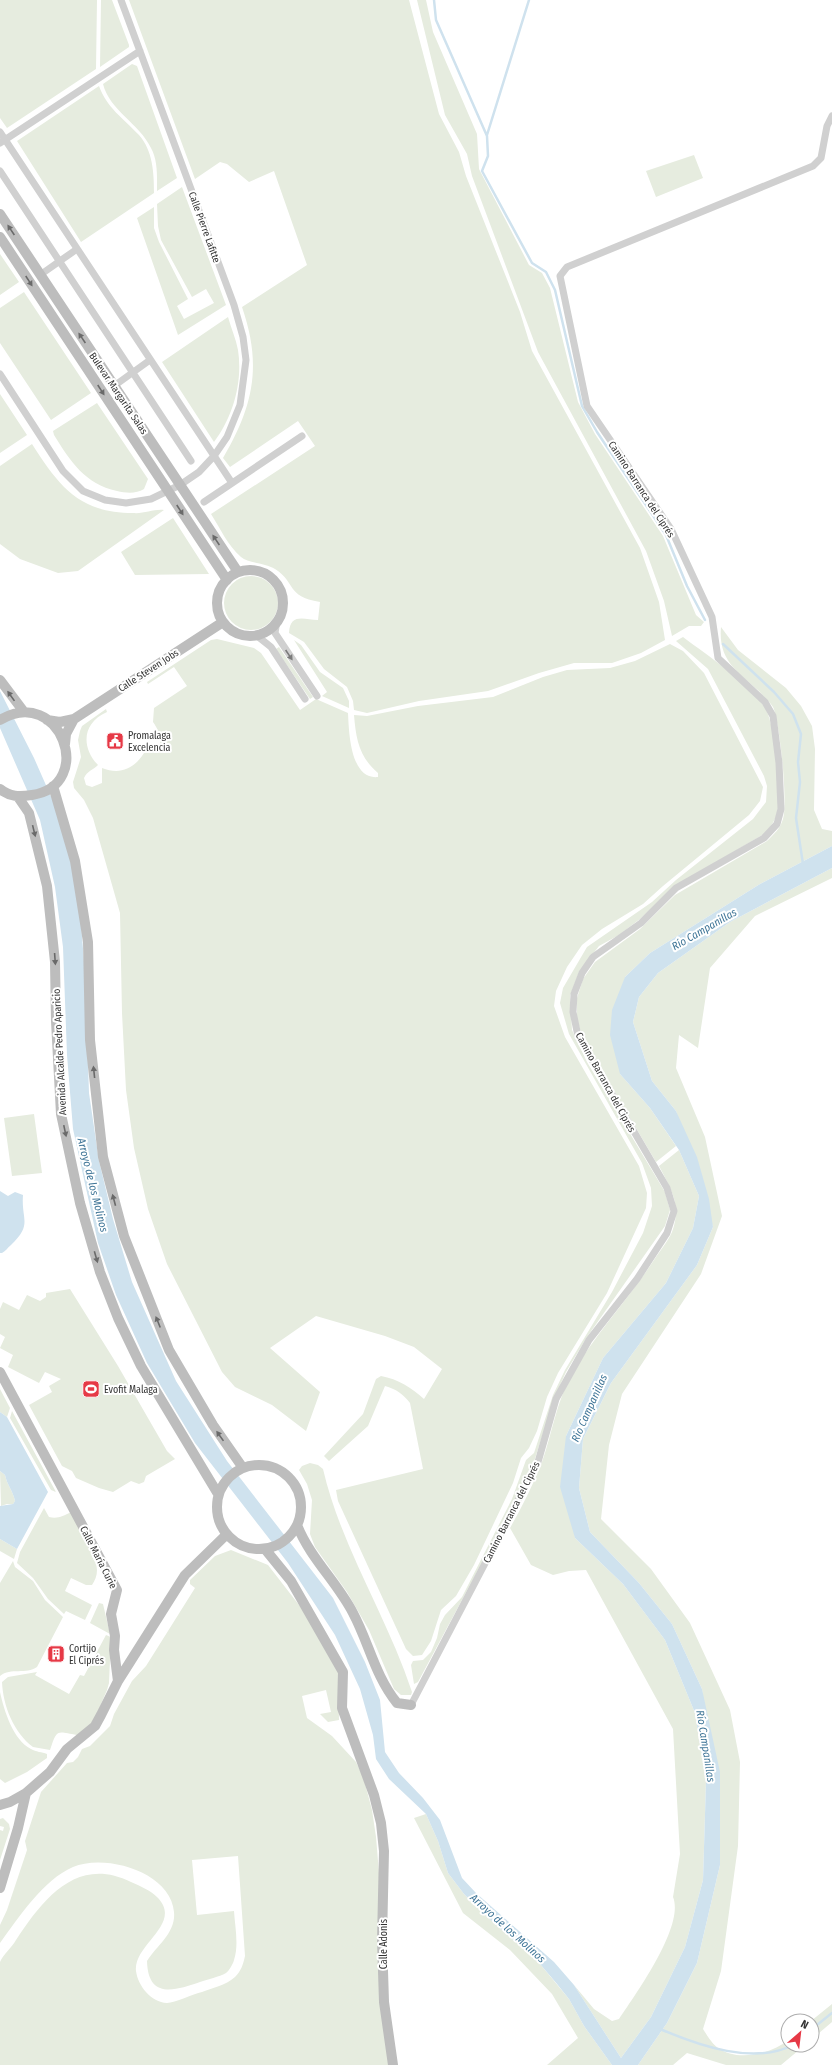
<svg xmlns="http://www.w3.org/2000/svg" width="832" height="2065" viewBox="0 0 832 2065" font-family="'Fira Sans Condensed',sans-serif">
  <style>
    .green { fill: #e6ecdf }
    .water { fill: #cfe2ee }
    .lines { fill: none; stroke-linecap: round; stroke-linejoin: round }
    .stream { stroke: #cfe2ee; stroke-width: 2.5 }
    .street { stroke: #d0d0d0; stroke-width: 7 }
    .secondary { stroke: #bdbdbd; stroke-width: 10 }
    .oneway { fill: #6a6a6a }
    .oneway2 { fill: #7a7a7a }
    .labels { text-anchor: middle; stroke-width: 4; stroke-linejoin: round; paint-order: stroke }
    .street-label { font-size: 10px; fill: #333; stroke: #fff }
    .poi-label { font-size: 10px; fill: #333; stroke: #fff; text-anchor: start }
    .water-label { font-size: 11px; font-style: italic; fill: #3f7597; stroke: #fff }
  </style>
  <rect width="100%" height="100%" fill="#fff"/>
  <path class="green" d="M0 0H97L96 69 7 128 0 118Z
    M101 0H112L129 45V47L100 67Z
    M129 0H409L439 114 459 152 466 176 520 312 532 351 640 548 659 602 665 640 641 653 612 663H574L539 673 488 691 419 701 367 713 354 710 353 701 347 687 324 669 304 642 289 633C290 613 303 619 318 620L320 602C285 596 297 583 275 569 265 563 248 563 241 557 228 546 220 528 211 514L315 446 298 421 230 467 223 458C254 405 262 365 242 307L307 265 274 171 249 182 227 164 220 162 195 179Z
    M417 0H426L433 32 477 134 479 169 529 265 542 273 550 288 578 402 595 434 663 536 696 615 704 622 701 626H689L672 636 664 601 646 551 538 352 472 176 467 154 445 115Z
    M132 64 137 66 177 178 157 191C157 176 158 161 151 148 139 123 110 111 103 84Z
    M99 86C107 108 123 118 139 135 153 151 154 173 154 193L81 242 17 141Z
    M694 155 703 178 656 197 646 171Z
    M182 187 226 305 178 335 137 218 154 207V228L159 242 188 299 177 306 184 319 214 303 206 289 192 297 161 240 158 226 157 204Z
    M0 254 19 282 0 295Z
    M24 292 91 393 51 420 0 343V308Z
    M228 317C231 328 236 339 238 350 243 382 233 417 214 442L162 362Z
    M0 394 27 435 0 453Z
    M97 403 148 479 144 489C136 494 126 493 117 491 85 484 70 461 54 435L53 431Z
    M32 444C59 486 79 513 133 513 144 514 153 509 164 510L78 571 58 573 20 559 0 544V466Z
    M173 518 209 574 135 575 121 552Z
    M224 603a27 27 0 1 1 54 0a27 27 0 1 1-54 0Z
    M721 627 738 650 786 688 801 706 812 726 815 749 814 810 822 829 832 831V846L760 884 650 953 625 977 620 1074 650 1108 676 1146 656 1162 582 1036 577 1019V998L583 979 595 962 640 929 675 895 767 841C774 834 780 829 783 819 788 804 780 722 773 707 770 702 763 696 759 691 737 671 718 660 721 627Z
    M683 637C711 658 743 679 764 706 775 721 781 789 778 808 777 819 771 826 764 834L677 885 640 919 619 935 599 946 579 972 570 996 572 1030 587 1062 665 1192 670 1210 665 1226 587 1337 566 1372 555 1396 531 1471 418 1682 414 1684 411 1665 413 1661 423 1660 431 1652 437 1638 440 1624 445 1615 462 1597 512 1499 526 1460 534 1453 553 1395 565 1370 612 1292 643 1233 652 1206 651 1188 642 1163 569 1034 560 1003 563 988 587 947 652 902 676 880 753 819 766 802 767 786 764 776 708 669 676 641Z
    M217 639 254 648 261 653 300 710 316 699 348 713C349 731 350 780 378 777V773C359 757 356 739 354 715L367 716 418 706 493 697 543 677 567 670 610 668 635 661 670 644 683 651 704 673 763 787 760 801 749 815 663 886 643 904 602 929 582 945 567 967 556 991 554 1006 565 1037 639 1166 647 1193 646 1208 607 1293 558 1373 547 1397 537 1431 529 1448 521 1458 513 1483 474 1565 456 1596 441 1610 431 1641 422 1655 413 1656 406 1649 338 1501 336 1490 423 1469 410 1403C403 1394 396 1389 385 1386L368 1426 329 1461 324 1456 363 1414 376 1379 381 1376C398 1379 412 1388 424 1399L442 1369 414 1347 385 1336 316 1316 270 1348 320 1392 306 1431 272 1405 235 1387 222 1372 167 1264 148 1209 134 1148 126 1090 122 1013 120 913 93 818 84 800 74 788 73 782 81 757 78 740 80 731 82 726 106 709 107 712C82 723 81 747 98 765 93 770 87 771 84 778L86 785 92 787 102 783V768C120 775 134 769 144 753 165 752 163 736 153 722L154 708 187 686 174 667 148 684 147 682 211 640Z
    M294 640 301 645 320 672 343 688 349 701V708L322 696 327 692Z
    M279 647 313 697 310 699 276 649Z
    M832 868V878L755 916 710 968 698 1048 679 1035 676 1068 705 1137 722 1216 701 1274 622 1394 609 1445 601 1519 651 1569 690 1623 730 1710 740 1762 738 1846 721 1971 703 2029C707 2035 712 2044 718 2048 737 2062 772 2054 788 2040V2045H805L781 2065H726L687 2053 673 2065H638L667 2023 697 1963 720 1865 702 1689 672 1624 639 1583 590 1532 579 1488 583 1439 611 1383 697 1265 713 1227 676 1111 652 1081 633 1022 639 997 658 973 730 922Z
    M34 1114 42 1173 12 1176 4 1118Z
    M679 1150 699 1196 693 1228 666 1283 603 1358 566 1436 575 1538 623 1584 665 1640 695 1713 706 1781 703 1880 685 1947 651 2017 621 2058 574 1985 594 2009 612 2021 619 2019C635 1995 685 1926 673 1897L680 1854 673 1729 586 1570 569 1571 553 1575 531 1565 510 1528C522 1507 533 1485 542 1462 552 1434 556 1403 571 1376 595 1334 628 1300 654 1260 660 1251 668 1241 672 1232 682 1205 671 1189 659 1166Z
    M70 1289 118 1366 167 1451 175 1459 146 1476 144 1482 139 1484 131 1481 113 1492 99 1488 76 1478 72 1471 62 1466 29 1405 52 1392 49 1386 61 1379 45 1372 39 1383 8 1367 13 1355 0 1348 5 1337 0 1334V1309L3 1302 19 1310 27 1295 40 1301 46 1297V1293Z
    M0 1389 10 1408 7 1417 0 1412Z
    M12 1411 56 1492 51 1490 10 1418Z
    M310 1463 318 1465 323 1469C341 1547 387 1616 412 1692L411 1695H401L394 1689 369 1630 347 1592 315 1547 310 1534 312 1500 307 1484 299 1470 302 1466Z
    M0 1471 5 1475C7 1485 13 1491 15 1501L13 1504H7L1 1506Z
    M44 1508 49 1517C58 1519 63 1516 71 1512 78 1527 97 1555 97 1570 97 1576 95 1580 92 1585H86L71 1578 65 1591 92 1605 85 1620 66 1611 64 1614 48 1599 33 1578 17 1563 20 1552Z
    M0 1539 17 1549 14 1559 0 1551Z
    M231 1550 268 1565 306 1614 338 1669 339 1720 328 1722 320 1714 331 1712 326 1690 302 1696 307 1718 332 1736 356 1762 363 1776 372 1810 376 1837 380 1885 390 2065H0C0 2039 0 2013 0 1986 0 1980 0 1968 0 1962 3 1955 12 1947 16 1940 43 1899 77 1855 131 1882 140 1886 150 1890 157 1897 184 1924 133 1944 136 1971 138 1986 151 2002 167 2003 175 2003 193 1994 202 1992 213 1988 226 1985 235 1977 241 1971 243 1965 245 1956L238 1856 192 1860 197 1915 234 1911C235 1927 239 1945 234 1960 233 1964 229 1971 226 1973 219 1977 208 1979 200 1982 174 1991 148 1999 147 1961 157 1945 176 1933 174 1912 171 1872 105 1853 73 1867 43 1880 19 1917 0 1943V1925L7 1910 27 1850 25 1841 41 1792 67 1763 73 1762 78 1757 82 1749 90 1746 110 1726 114 1714 132 1681 146 1666 195 1588 190 1584V1580L215 1556Z
    M13 1561 15 1567 33 1581 45 1600 63 1617 37 1667C26 1675 11 1667 0 1676V1583Z
    M99 1603 103 1604 110 1634 90 1623Z
    M106 1635 111 1637 109 1683 107 1690 95 1718 90 1725 77 1735C56 1731 57 1729 50 1750L33 1747C14 1733 3 1706 2 1682L8 1677 37 1672 35 1675 69 1694 80 1675 84 1676Z
    M0 1692C4 1710 13 1740 31 1749 36 1752 42 1752 47 1754V1758L27 1772 5 1783 0 1779Z
    M426 1814 438 1841 448 1873 464 1894 483 1913 540 1964 569 1999 584 2026 612 2065H547L578 2038 552 1994 510 1950 463 1913 414 1818Z
    M3 1818 9 1824 10 1829 0 1860V1830L3 1831 4 1827 0 1826V1819Z
    M832 2004V2022L812 2039 811 2021Z"/>
  <path class="water" d="M0 691 34 758 60 817 69 851 80 910 85 975 89 1093 99 1161 113 1219 132 1282 176 1381 227 1461 333 1598 365 1662 380 1700 385 1752 399 1773 423 1798 440 1820 462 1878 476 1893 554 1962 574 1985 621 2058 651 2017 685 1947 703 1880 706 1781 695 1713 665 1640 623 1584 575 1538 560 1487 566 1436 603 1358 666 1283 693 1228 699 1196 679 1150 650 1108 620 1074 610 1035 612 1010 625 977 650 953 760 884 832 846V868L730 922 658 973 639 997 633 1022 652 1081 676 1111 697 1157 709 1199 713 1227 697 1265 611 1383 583 1439 579 1488 590 1532 639 1583 672 1624 702 1689 720 1772V1865L697 1963 667 2023 638 2065H612L584 2026 569 1999 557 1984 540 1964 483 1913 464 1894 448 1873 438 1841 426 1814 389 1779 376 1759 373 1735 360 1689 335 1635 288 1563 195 1443 147 1363 116 1295 98 1243 73 1129 67 1055 63 947 55 887 40 820 0 728Z
    M0 1191 8 1196 15 1192 23 1195C21 1220 33 1224 11 1245 7 1248 6 1251 2 1253H0Z
    M0 1412 7 1417 48 1492 17 1549 0 1539V1506L13 1504 15 1501C13 1491 7 1485 5 1475L0 1471Z"/>
  <g class="lines">
    <path class="stream" d="M434 0 436 20 487 136 488 156 482 171 532 263 546 272 555 290 582 406 597 432 666 535 687 586 705 620
      M487 135 529 0
      M723 644 774 692 793 714 801 734 798 762 800 782 796 818 803 864
      M660 2029C700 2046 754 2065 793 2045
      M812 2029 832 2013"/>
    <path class="street" d="M0 132 232 483
      M0 143 140 51
      M0 171 191 461
      M40 275 77 249
      M0 374 63 471 83 491 105 500 126 503 151 499 180 485 199 472 214 456 227 437 240 405 246 360 243 337 234 305 121 0
      M114 386 150 360
      M204 502 302 436
      M277 621 275 633 317 696
      M256 635 271 647 305 699
      M411 1705 538 1462 556 1399 589 1340 637 1279 667 1233 674 1211 667 1188 578 1036 573 1012 574 994 582 973 593 957 641 923 676 888 764 838 777 824 781 809 779 763 773 716 765 702 718 658 712 617 671 529 587 406 560 276 567 267 813 166 821 158 827 126 832 116"/>
    <path class="secondary" d="M0 214 238 572
      M0 237 227 580
      M217 603a33 33 0 1 1 66 0a33 33 0 1 1-66 0Z
      M0 680 24 712
      M0 720C60 684 97 785 32 795 19 797 10 797 0 789
      M47 720 60 722 74 719 223 622
      M65 744 66 734 74 719
      M53 786 75 861 88 942 90 1040 103 1157 124 1236 169 1350 213 1425 243 1468
      M18 797 29 813 47 886 55 962 56 1021 61 1114 80 1203 100 1272 118 1318 141 1366 218 1494
      M0 1372 117 1590 111 1614 115 1636 114 1650 118 1681 101 1715 95 1726 67 1749 50 1772 26 1793 10 1802 0 1805
      M217 1507a42 42 0 1 1 84 0a42 42 0 1 1-84 0Z
      M297 1525C310 1558 337 1582 353 1613 369 1643 375 1676 397 1703L411 1705
      M265 1549 291 1581 343 1672 342 1708 374 1795 381 1823 384 1851 382 1940 384 2002 393 2065
      M118 1681 185 1575 226 1535
      M0 1888 18 1828 26 1793"/>
  </g>
  <defs><path id="oneway-solid" d="M-6-.8H1V-3.2L6.5 0L1 3.2V.8H-6Z"/></defs>
  <g class="oneway">
    <use href="#oneway-solid" transform="translate(11 230) rotate(-124)"/>
    <use href="#oneway-solid" transform="translate(29 281) rotate(57)"/>
    <use href="#oneway-solid" transform="translate(82 338) rotate(-124)"/>
    <use href="#oneway-solid" transform="translate(101 390) rotate(57)"/>
    <use href="#oneway-solid" transform="translate(180 510) rotate(57)"/>
    <use href="#oneway-solid" transform="translate(216 540) rotate(-124)"/>
    <use href="#oneway-solid" transform="translate(11 696) rotate(-125)"/>
    <use href="#oneway-solid" transform="translate(34 831) rotate(76)"/>
    <use href="#oneway-solid" transform="translate(55 959) rotate(86)"/>
    <use href="#oneway-solid" transform="translate(94 1072) rotate(-96)"/>
    <use href="#oneway-solid" transform="translate(65 1131) rotate(78)"/>
    <use href="#oneway-solid" transform="translate(114 1200) rotate(-105)"/>
    <use href="#oneway-solid" transform="translate(96 1257) rotate(74)"/>
    <use href="#oneway-solid" transform="translate(158 1322) rotate(-112)"/>
    <use href="#oneway-solid" transform="translate(220 1436) rotate(-125)"/>
  </g>
  <use class="oneway2" href="#oneway-solid" transform="translate(289 655) rotate(56)"/>
  <defs>
    <symbol id="civic-square" viewBox="-11 -11 22 22"><rect x="-9" y="-9" width="18" height="18" rx="4" fill="#e63946" stroke="#fff"/><path d="M-.6-6.5H3V-4.5H.6V-3L4-1V1h2V6H-6V1h2V-1L-.6-3ZM-1.2 2.5V6h2.4V2.5Z" fill="#fff"/></symbol>
    <symbol id="stadium-square" viewBox="-11 -11 22 22"><rect x="-9" y="-9" width="18" height="18" rx="4" fill="#e63946" stroke="#fff"/><path d="M0-5a6.5 5 0 1 0 0 10a6.5 5 0 1 0 0-10ZM-3.5-1.8h7v3.6h-7Z" fill="#fff"/></symbol>
    <symbol id="building-square" viewBox="-11 -11 22 22"><rect x="-9" y="-9" width="18" height="18" rx="4" fill="#e63946" stroke="#fff"/><path d="M-4-6H4V6H1V3H-1V6H-4ZM-2.5-4.3h1.7v1.8h-1.7ZM.8-4.3h1.7v1.8H.8ZM-2.5-1h1.7V.8h-1.7ZM.8-1h1.7V.8H.8Z" fill="#fff"/></symbol>
  </defs>
  <g fill-rule="evenodd">
    <use href="#civic-square" x="105" y="731" width="20" height="20"/>
    <use href="#stadium-square" x="81" y="1379" width="20" height="20"/>
    <use href="#building-square" x="46" y="1644" width="20" height="20"/>
  </g>
  <g class="labels">
    <g class="street-label">
      <text transform="translate(205 227) rotate(70)" y="4">Calle Pierre Lafitte</text>
      <text transform="translate(119 393) rotate(56)" y="4">Bulevar Margarita Salas</text>
      <text transform="translate(642 489) rotate(57)" y="4">Camino Barranca del Ciprés</text>
      <text transform="translate(148 670) rotate(-33)" y="4">Calle Steven Jobs</text>
      <text transform="translate(59 1052) rotate(-93)" y="4">Avenida Alcalde Pedro Aparicio</text>
      <text transform="translate(606 1082) rotate(61)" y="4">Camino Barranca del Ciprés</text>
      <text transform="translate(511 1512) rotate(-63)" y="4">Camino Barranca del Ciprés</text>
      <text transform="translate(99 1557) rotate(63)" y="4">Calle María Curie</text>
      <text transform="translate(383 1944) rotate(-90)" y="4">Calle Adonis</text>
    </g>
    <g class="poi-label">
      <text x="128" y="739">Promalaga<tspan x="128" dy="12">Excelencia</tspan></text>
      <text x="104" y="1393">Evofit Malaga</text>
      <text x="69" y="1652">Cortijo<tspan x="69" dy="12">El Ciprés</tspan></text>
    </g>
    <g class="water-label">
      <text transform="translate(704 929) rotate(-30)" y="4">Río Campanillas</text>
      <text transform="translate(93 1185) rotate(76)" y="4">Arroyo de los Molinos</text>
      <text transform="translate(589 1408) rotate(-66)" y="4">Río Campanillas</text>
      <text transform="translate(706 1746) rotate(81)" y="4">Río Campanillas</text>
      <text transform="translate(508 1928) rotate(42)" y="4">Arroyo de los Molinos</text>
    </g>
  </g>
  <g transform="translate(800 2033) rotate(28)"><circle r="19" fill="#ffffff" stroke="#adadad"/>
  <path d="M0-3L7 15L0 10L-7 15Z" fill="#e63946"/>
  <text y="-6" font-size="11" font-weight="bold" text-anchor="middle" fill="#333333">N</text>
  </g>
</svg>
